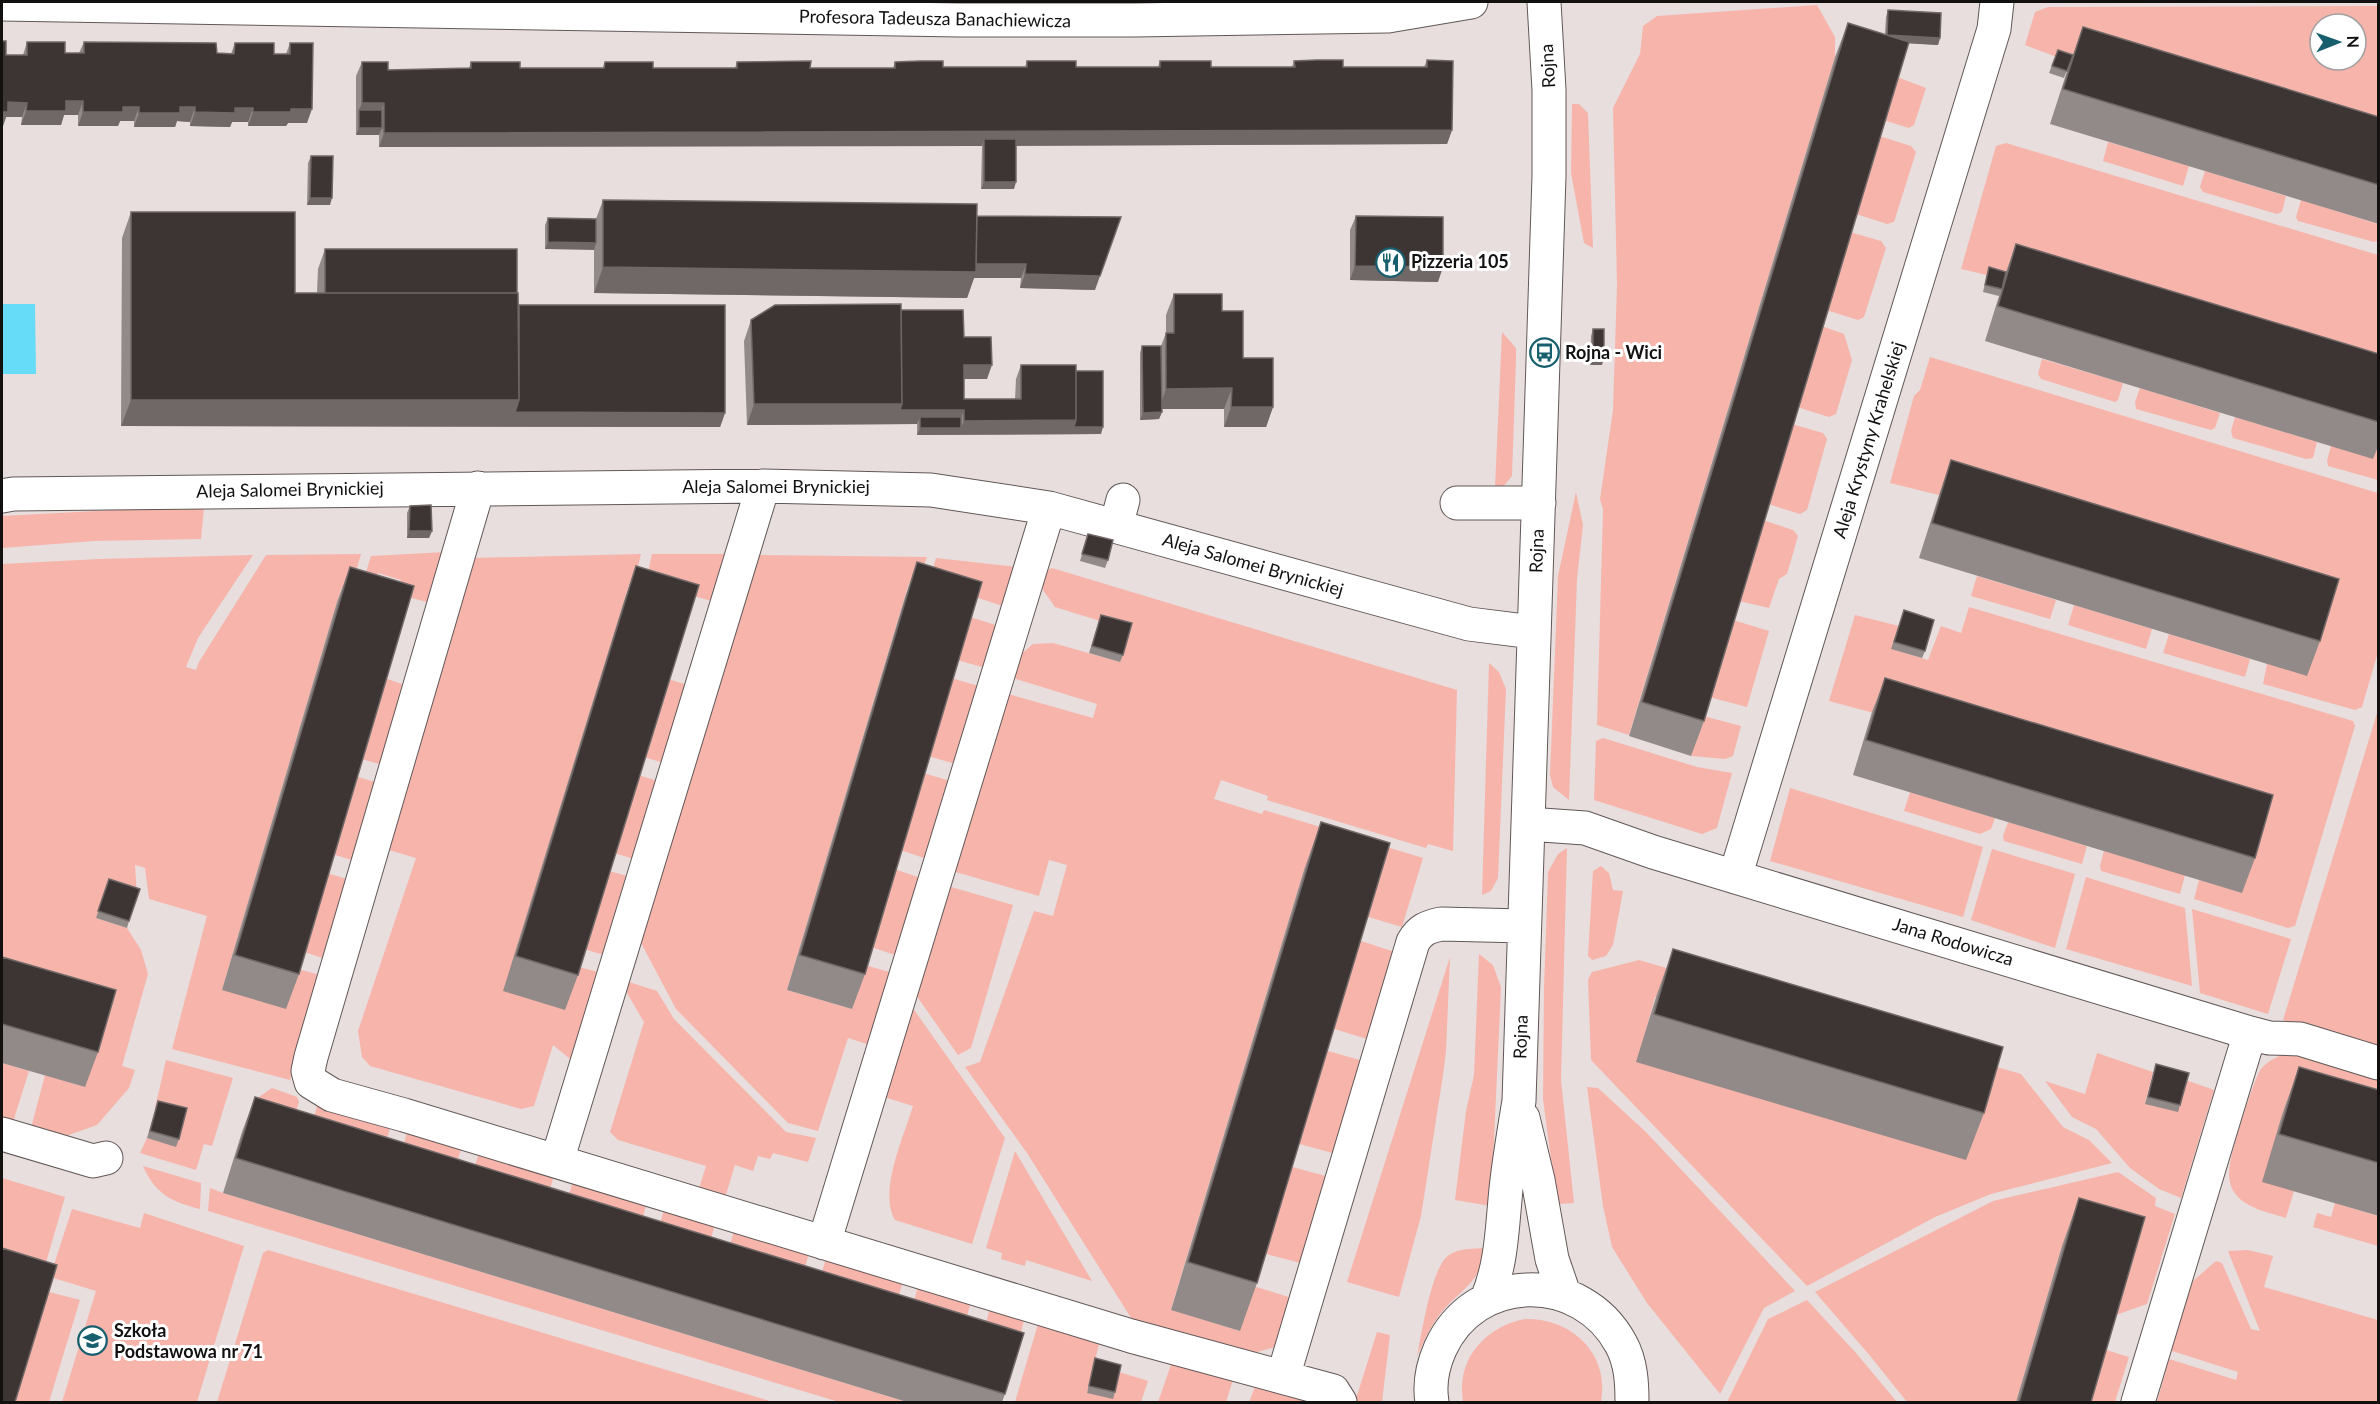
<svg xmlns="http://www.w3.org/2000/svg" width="2380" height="1404" viewBox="0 0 2380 1404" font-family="Lato,sans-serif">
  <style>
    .green { fill: #f7b4ab; fill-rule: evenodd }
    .water { fill: #67dcf8 }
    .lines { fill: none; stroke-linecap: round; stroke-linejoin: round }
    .minor-casing { stroke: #605857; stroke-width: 35 }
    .minor { stroke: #fff; stroke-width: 33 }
    .wall { fill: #928a88 }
    .shaded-wall { fill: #706867 }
    .building { fill: #3c3534; stroke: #706867; stroke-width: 1.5 }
    .labels { text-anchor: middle; stroke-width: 6; stroke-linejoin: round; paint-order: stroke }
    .street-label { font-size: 18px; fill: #131010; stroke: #fff }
    .poi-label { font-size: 18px; font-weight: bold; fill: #131010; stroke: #fff; text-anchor: start }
  </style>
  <rect width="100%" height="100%" fill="#e8dedd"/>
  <path class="green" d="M1817 5 1835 37V57L1629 735 1597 725 1603 509 1600 499 1613 410 1617 284 1613 108 1640 54 1643 26 1657 16Z
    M2378 6V156L2070 62 2025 45 2035 12 2048 7ZM2320 24H2356V60H2320Z
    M1897 77 1926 88 1914 125 1909 128 1883 120Z
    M1572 104H1579L1588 113 1593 248 1584 243 1571 173Z
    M1879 136 1911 146 1916 152 1894 222 1887 224 1856 214Z
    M2108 142 2189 166 2183 186 2103 161Z
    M2006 143 2378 255V392L2004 279 1961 269 1996 146Z
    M2205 171 2286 196 2282 212 2277 214 2203 192 2200 187Z
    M2301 200 2378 224 2377 241 2374 242 2298 221 2296 217Z
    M1850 232 1881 241 1886 248 1864 317 1858 320 1826 310Z
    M1822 326 1844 334 1852 360 1836 414 1829 417 1797 407Z
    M1502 332 1516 348V359L1512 476 1503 487H1495Z
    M1930 357 2378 493V652L2362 707 2355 710 2263 684 2267 664 1939 495 1890 483 1914 396 1920 390Z
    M2042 359 2123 383 2118 400 2115 402 2041 379 2038 374Z
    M2140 388 2220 413 2215 428 2211 430 2136 409 2135 402Z
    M2235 417 2317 442 2313 458 2306 459 2233 438 2231 431Z
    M1792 424 1823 433 1827 439 1807 510 1800 514 1768 504Z
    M2378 442V480L2328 466 2327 461 2331 446Z
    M1576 492 1583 525 1577 579 1569 800 1553 787 1550 775 1558 576Z
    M171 507 204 508 201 539 94 541 2 548V516Z
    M1763 520 1793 530 1798 536 1787 574 1779 579 1769 608 1739 601Z
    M446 552 434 604 397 594 401 580 378 573 374 586 363 582 371 556Z
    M361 554 351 589 342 587 337 602 222 990 298 969 320 975 290 1080 172 1049 207 916 149 899 145 868 135 865 137 896 96 918 127 928 141 950 148 974 122 1066 135 1070 129 1088 97 1125 66 1136 31 1128 45 1075 85 1087 2 995V564L99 559 253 555 198 638 186 667 196 670 199 662 266 555Z
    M641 554 633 586 629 585 624 601 579 967 602 973 575 1063 553 1045 534 1106 521 1109 370 1066 362 1057 358 1031 416 858 382 848 471 558Z
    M652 554H731L719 603 679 592 682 579 659 573 646 581Z
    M756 555 927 557 917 585 909 583 787 990 852 1009 865 965 896 974 873 1046 848 1038 818 1131 788 1123 676 1009 640 941Z
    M936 558 1017 567 1009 608 929 582Z
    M1052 568 1457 690 1453 851 1428 844 1426 848 1267 800 1268 796 1221 780 1214 799 1262 814 1264 810 1423 858 1402 927 1365 916 1304 870 1171 1309 1239 1331 1253 1286 1292 1298 1276 1347 1246 1355 1133 1321 1027 1153 965 1067 980 1062 1034 911 1053 916 1067 865 1049 860 1039 896 952 871 1005 693 1093 718 1097 704 1013 678 1020 655 1033 644 1053 643 1120 662 1129 630 1055 607 1043 590 1041 573Z
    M1977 576 2056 600 2050 619 1971 596Z
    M2074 605 2152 629 2146 649 2068 625Z
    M1969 607 2353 721 2355 726 2295 926 2288 928 2194 899 2199 880 2242 892 1885 716 1829 701 1855 615 1899 626 1892 649 1928 660 1941 626 1961 633Z
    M970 617 1002 627 989 669 957 660Z
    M1733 620 1769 631 1747 707 1709 697Z
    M2169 634 2250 659 2245 677 2163 653Z
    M1489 663 1499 672 1506 689 1498 878 1491 891 1482 895Z
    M385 678 407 686 383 765 361 759Z
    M951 678 982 687 959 765 928 756Z
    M668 679 691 686 667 764 644 757Z
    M2378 710V1048L2283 1020Z
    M1703 716 1741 726 1733 756 1725 759 1691 756Z
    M1603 738 1697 767 1732 773 1717 828 1702 834 1594 800 1596 741Z
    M923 773 954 782 930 860 900 850Z
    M638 775 661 782 637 860 614 853Z
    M355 776 378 783 355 861 332 854Z
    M1790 788 1983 847 1963 917 1770 861Z
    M1910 792 1995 818 1991 829 1980 834 1904 811Z
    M2008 822 2087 846 2082 864 2004 841 2003 836Z
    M1567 848 1561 1080 1574 1203 1557 1204 1543 1099 1544 988 1548 872 1558 854Z
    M1992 849 2075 874 2055 948 1971 920Z
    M2104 851 2185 875 2180 894 2101 871 2100 866Z
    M1601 866 1609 873 1613 890 1623 891 1613 945 1606 956 1592 960 1588 956 1593 871Z
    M894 869 924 879 901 957 871 947Z
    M609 871 631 877 607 956 584 949Z
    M327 873 350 880 326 959 304 952Z
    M2086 877 2185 908 2192 986 2066 949Z
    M948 886 1013 905 971 1048 958 1055 916 995Z
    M2192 909 2291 939 2268 1014 2200 993Z
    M1358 940 1395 952 1367 1039 1331 1028Z
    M1479 954 1493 965 1501 987 1491 1206 1455 1200 1466 1111 1474 1075Z
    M1450 957 1446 1051 1443 1075 1421 1216 1399 1297 1347 1282Z
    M1639 960 1704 979 1655 997 1637 1062 1955 1055 2021 1074 2063 1127 2089 1140 2112 1163 1991 1194 1935 1217 1807 1286 1591 1060 1588 980 1592 972Z
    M626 981 657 991 674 1019 786 1132 816 1138 808 1162 773 1153 770 1159 758 1156 753 1171 735 1165 724 1201 697 1195 706 1166 618 1140 610 1132 644 1022 624 988Z
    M912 1007 1005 1138 972 1244 895 1220C878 1192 904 1136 913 1106L884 1097Z
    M1325 1050 1363 1061 1336 1154 1296 1143Z
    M2293 1051 2378 1073V1143L2294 1191 2286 1218C2270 1213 2244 1208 2234 1192 2229 1185 2228 1173 2230 1165 2232 1149 2253 1081 2261 1069 2269 1059 2281 1055 2293 1051Z
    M2097 1053 2153 1072 2145 1104 2186 1080 2214 1090 2181 1198 2159 1189 2130 1168 2096 1129 2072 1117 2045 1081 2085 1094Z
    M166 1060 233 1078 212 1146 204 1144 196 1170 140 1153 147 1138 176 1146 184 1116 155 1108Z
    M2 1063 29 1071 13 1122 2 1119Z
    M1587 1087 1598 1088 1646 1132 1795 1291 1764 1308 1720 1394 1647 1303 1612 1247 1603 1206Z
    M272 1088 297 1097 299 1102 285 1146 256 1099Z
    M318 1103 391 1125 377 1174 304 1151Z
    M407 1132 462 1146 447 1195 395 1179Z
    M1015 1151 1092 1281 1026 1260 1025 1266 1001 1259 1002 1253 986 1248Z
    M479 1153 554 1175 540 1224 464 1200Z
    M143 1166 201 1183 200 1209C172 1202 155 1194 143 1166Z
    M1289 1166 1329 1177 1304 1264 1263 1253Z
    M2118 1172 2156 1198 2155 1206 2175 1214 2147 1304 2113 1316 2062 1246 2016 1402H1907L1871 1357 1815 1292 1993 1201Z
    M2 1178 65 1197 43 1273 2 1261Z
    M573 1181 647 1202 633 1252 559 1229Z
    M210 1188 223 1193 907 1402H839L208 1211Z
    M2335 1203 2378 1216V1246L2313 1227 2317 1213 2331 1217Z
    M72 1209 140 1228 144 1213 244 1246 197 1402H62L96 1291 50 1277Z
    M664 1210 715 1224 702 1273 650 1257Z
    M734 1231 809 1253 795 1302 720 1279Z
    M1485 1248C1480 1285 1461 1288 1440 1314 1430 1327 1424 1341 1417 1356 1422 1334 1431 1267 1449 1255 1459 1248 1473 1249 1485 1248Z
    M268 1250 773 1402H217L263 1253Z
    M2248 1250 2273 1256 2264 1287 2378 1320V1402H2157L2169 1359 2236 1380 2238 1372 2169 1350 2182 1303 2194 1280 2216 1261 2222 1263 2251 1329 2260 1331 2228 1251Z
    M826 1258 903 1281 889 1331 812 1307Z
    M918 1286 971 1302 957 1351 905 1335Z
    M49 1292 80 1300 49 1402H14Z
    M1807 1300 1856 1353 1897 1402H1727L1768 1319Z
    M990 1308 1025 1317 1011 1368 976 1358Z
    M1525 1319C1571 1318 1610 1353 1601 1402H1463C1456 1360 1484 1327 1525 1319Z
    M1038 1324 1100 1340 1087 1393 1119 1372 1148 1381 1141 1402H1015Z
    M1377 1332 1390 1335 1382 1402H1355Z
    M2103 1349 2129 1357 2115 1402H2087Z
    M1172 1362 1233 1380 1226 1402H1158Z
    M1255 1387 1308 1402H1249Z"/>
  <path class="water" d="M2 304H35L36 374H2Z"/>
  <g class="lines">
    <defs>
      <path id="minor" d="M2 4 959 20H1135L1388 16 1471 2
        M478 488 311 1057 308 1071 311 1082 332 1095 404 1115 1131 1336 1333 1391 1340 1402
        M2 496 13 494 763 486 931 490 1049 508 1469 624 1534 632
        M1457 503H1539
        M1116 526 1123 500
        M1528 824 1585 828 1653 852 2250 1033 2269 1038 2300 1039 2378 1063
        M1735 877 1994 29 1997 2
        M1523 1118 1538 1180 1552 1259 1564 1294
        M2 1134 93 1161 106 1158
        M557 1161 763 486
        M824 1243 1049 508
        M1487 1299C1502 1263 1502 1228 1506 1189 1509 1160 1514 1131 1519 1101L1549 176V90L1544 2
        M1283 1377 1413 942C1420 930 1427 927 1441 924L1524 926
        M1432 1402C1429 1384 1433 1365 1440 1349 1475 1271 1582 1271 1621 1344 1631 1362 1632 1383 1632 1402
        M2138 1402 2250 1033"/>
    </defs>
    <use href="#minor" class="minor-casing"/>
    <use href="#minor" class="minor"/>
  </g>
  <path class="wall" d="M1888 10 1940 38 1938 45 1909 43 1704 721 1691 756 1629 736 1835 57 1848 23 1885 34 1886 17Z
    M2083 27 2379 117V224L2050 124 2070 62 2064 78 2049 73 2058 50 2073 55Z
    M27 42 65 53H79L84 42 217 53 231 54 235 43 274 54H286L290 43 307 123H288L286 126H248V122H232L230 127 190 126V122L177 121 175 127H134V121H120L118 126H78V115H64L61 125H21L22 117H6L3 126 6 55H23Z
    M1427 60 1452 130 1447 144 1016 146 1014 189H981L982 146 379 147V135H356V76L362 62 388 70 469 68 471 62 520 68H603L605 62 653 68H735L737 62 810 68H893L895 62 943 67H1025L1027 61 1076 67H1158L1160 61 1211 67H1292L1294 61 1343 67H1424Z
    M311 156 330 205H307L308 163Z
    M603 200 977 216 1095 290 1020 288 1021 278H974L967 298 594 293V249H545V225L548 218 596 219Z
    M131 212 295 293H317L318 269 325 249 517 293 519 305 725 413 720 427 121 426 122 238Z
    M1356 216 1438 282 1350 280V230Z
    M2016 244 2379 354V444L2373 459 1985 341 1999 296 1983 292 1987 275 1989 267 2006 272Z
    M1174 294 1222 311 1243 358 1273 407 1266 427H1224V409H1162V412L1159 419 1140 420V353L1142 346H1161L1166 333V315Z
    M901 310 964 337 987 379H964V399H1015L1016 379 1021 365 1076 371 1101 434 917 435V424L747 425 744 341 751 320Z
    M1593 329 1602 365H1590L1591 336Z
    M1951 460 2320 641 2307 676 1919 558 1939 495Z
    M410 506 432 531 429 538H407V513Z
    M1088 534 1108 560 1105 568 1080 561Z
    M917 562 865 974 852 1009 787 990 905 597Z
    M636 566 578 975 565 1010 503 991 624 601Z
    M350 567 299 974 286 1009 222 990 337 602Z
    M1904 610 1925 651 1922 658 1891 649Z
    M1101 615 1123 655 1120 662 1089 653Z
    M1885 678 2255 858 2242 893 1853 775 1872 712Z
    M1321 822 1257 1283 1240 1331 1171 1310 1304 870Z
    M109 879 129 921 127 928 96 918Z
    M1673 949 1984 1113 1966 1160 1636 1062 1656 997Z
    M2 957 98 1052 85 1087 2 1063Z
    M2156 1064 2180 1105 2178 1112 2145 1104Z
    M2299 1067 2379 1090V1216L2262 1182 2282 1115Z
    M255 1097 1005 1394 1002 1402H907L223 1193 242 1132Z
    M158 1101 179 1139 176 1147 147 1138Z
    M2079 1198 2091 1402H2016L2062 1246Z
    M1095 1358 1115 1392 1113 1399 1087 1393 1093 1366Z"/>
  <path class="shaded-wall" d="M1887 35 1940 38 1938 45 1884 42Z
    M66 101H83L78 115H64L61 125H21L26 111Z
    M8 102 27 103 22 117H6L3 126H2V112Z
    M362 103H384L379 117 359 110Z
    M123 107H139L134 121H120L118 126H78L83 112Z
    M180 107H195L190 122 177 121 175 127H134L139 113Z
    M235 108H253L248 122H232L230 127 190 126 195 112Z
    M291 109H312L307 123H288L286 126H248L253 112Z
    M359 128H382L379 135H356Z
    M1452 130 1447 144 984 146V139L982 146 379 147 384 133Z
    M984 182H1016L1014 189H981Z
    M310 198H332L330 205H307Z
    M548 242 596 243 594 250 545 249Z
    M972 264H1026L1021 278H974L967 298 594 293 603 267Z
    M1355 266 1443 267 1438 282 1350 280Z
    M1025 274 1100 276 1095 290 1020 288Z
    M1593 358H1604L1602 365H1590Z
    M964 365H992L987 379H959Z
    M1232 388 1224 409H1159L1166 389Z
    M131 400H519L725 413 720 427 121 426Z
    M754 404H902L964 410 959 424 920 417 917 424 747 425Z
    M1231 407H1273L1266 427H1224Z
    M1162 412 1159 419 1140 420 1143 413Z
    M1076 420 1103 427 1101 434 917 435 920 428H961L964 421Z
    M409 531H432L429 538H407Z"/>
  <path class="building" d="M1888 10 1941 13 1940 38 1887 35Z
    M1848 23 1909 42 1704 721 1642 702Z
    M2083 27 2379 117V185L2063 89Z
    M2 41H6V55H27V42H65V53H84V42L216 43 217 53 234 54 235 43H274V54H290V43H313L312 109H291V112H253V108H235V113L195 112V107H180V113H139V107H123V112H83V101H66V111H26L27 103 8 102V112H2Z
    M2058 50 2073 55 2067 71 2052 66Z
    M1317 60H1343V67H1427V60L1453 61 1452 130 384 133V103H362V62H388V70L471 68V62H520V68H604L605 62H653V68H737V62L811 61 810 68H895V62L920 61H943V67H1027V61H1076V67H1160V61H1211V67H1295L1294 61Z
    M359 110H382V128H359Z
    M984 139H1016V182H984Z
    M311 156H333L332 198H310Z
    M603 200 977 204 976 272 603 267Z
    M131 212H295V293H518L519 400H131Z
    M977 216 1121 217 1100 276 1025 274 1026 264H976Z
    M1356 216 1443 217V267L1355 266Z
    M548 218 596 219V243L548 242Z
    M2016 244 2379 354V422L1998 306Z
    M325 249H517V293H325Z
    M1989 267 2006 272 2002 289 1985 285Z
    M1174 294H1222V311H1243V358H1273V407H1231L1232 388 1166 389V333H1174Z
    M901 304 902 404H754L751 320 775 305Z
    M519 305H725V413L515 412 519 400Z
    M901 310H963L964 337H991L992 365H964V399H1021V365H1076V420L964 421V410H900L902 404Z
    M1593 329H1604V358H1593Z
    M1142 346H1161L1162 412 1143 413Z
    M1076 371H1103V427H1074L1076 420Z
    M920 417H961V428H920Z
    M1951 460 2339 579 2320 641 1932 523Z
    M431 505 432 531H409L410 506Z
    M1088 534 1113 540 1108 560 1082 554Z
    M917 562 982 582 865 974 800 955Z
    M636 566 699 585 578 975 516 956Z
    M350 567 414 586 299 974 235 955Z
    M1904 610 1934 620 1925 651 1894 642Z
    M1101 615 1132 623 1123 655 1092 646Z
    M1885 678 2273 795 2255 858 1866 740Z
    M1321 822 1390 843 1257 1283 1188 1262Z
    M109 879 140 889 129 921 98 911Z
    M1673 949 2003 1047 1984 1113 1654 1014Z
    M2 957 116 990 98 1052 2 1024Z
    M2156 1064 2189 1073 2180 1105 2148 1097Z
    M2299 1067 2379 1090V1163L2279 1134Z
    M255 1097 1024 1333 1005 1394 236 1158Z
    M158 1101 187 1108 179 1139 150 1131Z
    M2079 1198 2145 1217 2091 1402H2019Z
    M2 1248 57 1265 15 1402H2Z
    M1095 1358 1121 1365 1115 1392 1089 1386Z"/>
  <defs>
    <symbol id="restaurant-ring" viewBox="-11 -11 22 22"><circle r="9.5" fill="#fff" stroke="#175f6f" stroke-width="1.5"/><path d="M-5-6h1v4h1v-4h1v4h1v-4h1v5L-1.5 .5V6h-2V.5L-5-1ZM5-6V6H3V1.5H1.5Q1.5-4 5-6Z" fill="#175f6f"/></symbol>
    <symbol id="bus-ring" viewBox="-11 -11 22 22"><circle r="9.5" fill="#fff" stroke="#175f6f" stroke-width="1.5"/><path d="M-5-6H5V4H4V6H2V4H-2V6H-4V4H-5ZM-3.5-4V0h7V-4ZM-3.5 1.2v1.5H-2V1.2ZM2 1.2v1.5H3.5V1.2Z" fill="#175f6f"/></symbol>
    <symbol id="school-ring" viewBox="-11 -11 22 22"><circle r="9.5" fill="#fff" stroke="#175f6f" stroke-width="1.5"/><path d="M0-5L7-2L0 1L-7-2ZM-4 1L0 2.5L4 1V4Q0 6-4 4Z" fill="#175f6f"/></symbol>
  </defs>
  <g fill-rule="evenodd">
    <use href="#restaurant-ring" x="1374" y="246" width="33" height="33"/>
    <use href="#bus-ring" x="1528" y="336" width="33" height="33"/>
    <use href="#school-ring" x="76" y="1324" width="33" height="33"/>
  </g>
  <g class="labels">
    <g class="street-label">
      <text transform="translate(935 19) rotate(1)" y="6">Profesora Tadeusza Banachiewicza</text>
      <text transform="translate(1548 66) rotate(-93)" y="6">Rojna</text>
      <text transform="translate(1869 440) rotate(-73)" y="6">Aleja Krystyny Krahelskiej</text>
      <text x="776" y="493">Aleja Salomei Brynickiej</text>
      <text transform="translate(290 490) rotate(-1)" y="6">Aleja Salomei Brynickiej</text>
      <text transform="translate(1537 551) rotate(-88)" y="6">Rojna</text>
      <text transform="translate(1253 565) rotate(16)" y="6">Aleja Salomei Brynickiej</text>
      <text transform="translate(1953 942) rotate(17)" y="6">Jana Rodowicza</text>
      <text transform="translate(1521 1037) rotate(-88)" y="6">Rojna</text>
    </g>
    <g class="poi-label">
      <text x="1411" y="268">Pizzeria 105</text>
      <text x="1565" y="359">Rojna - Wici</text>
      <text x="114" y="1337">Szkoła<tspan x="114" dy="21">Podstawowa nr 71</tspan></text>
    </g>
  </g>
  <rect width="2380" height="1404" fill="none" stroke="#131010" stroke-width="6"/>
  <g transform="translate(2338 42) rotate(89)"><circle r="28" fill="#ffffff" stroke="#a19f9f" stroke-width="1.5"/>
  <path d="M0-4.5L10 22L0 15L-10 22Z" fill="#175f6f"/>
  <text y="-9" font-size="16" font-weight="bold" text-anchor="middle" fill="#131010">N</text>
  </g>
</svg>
